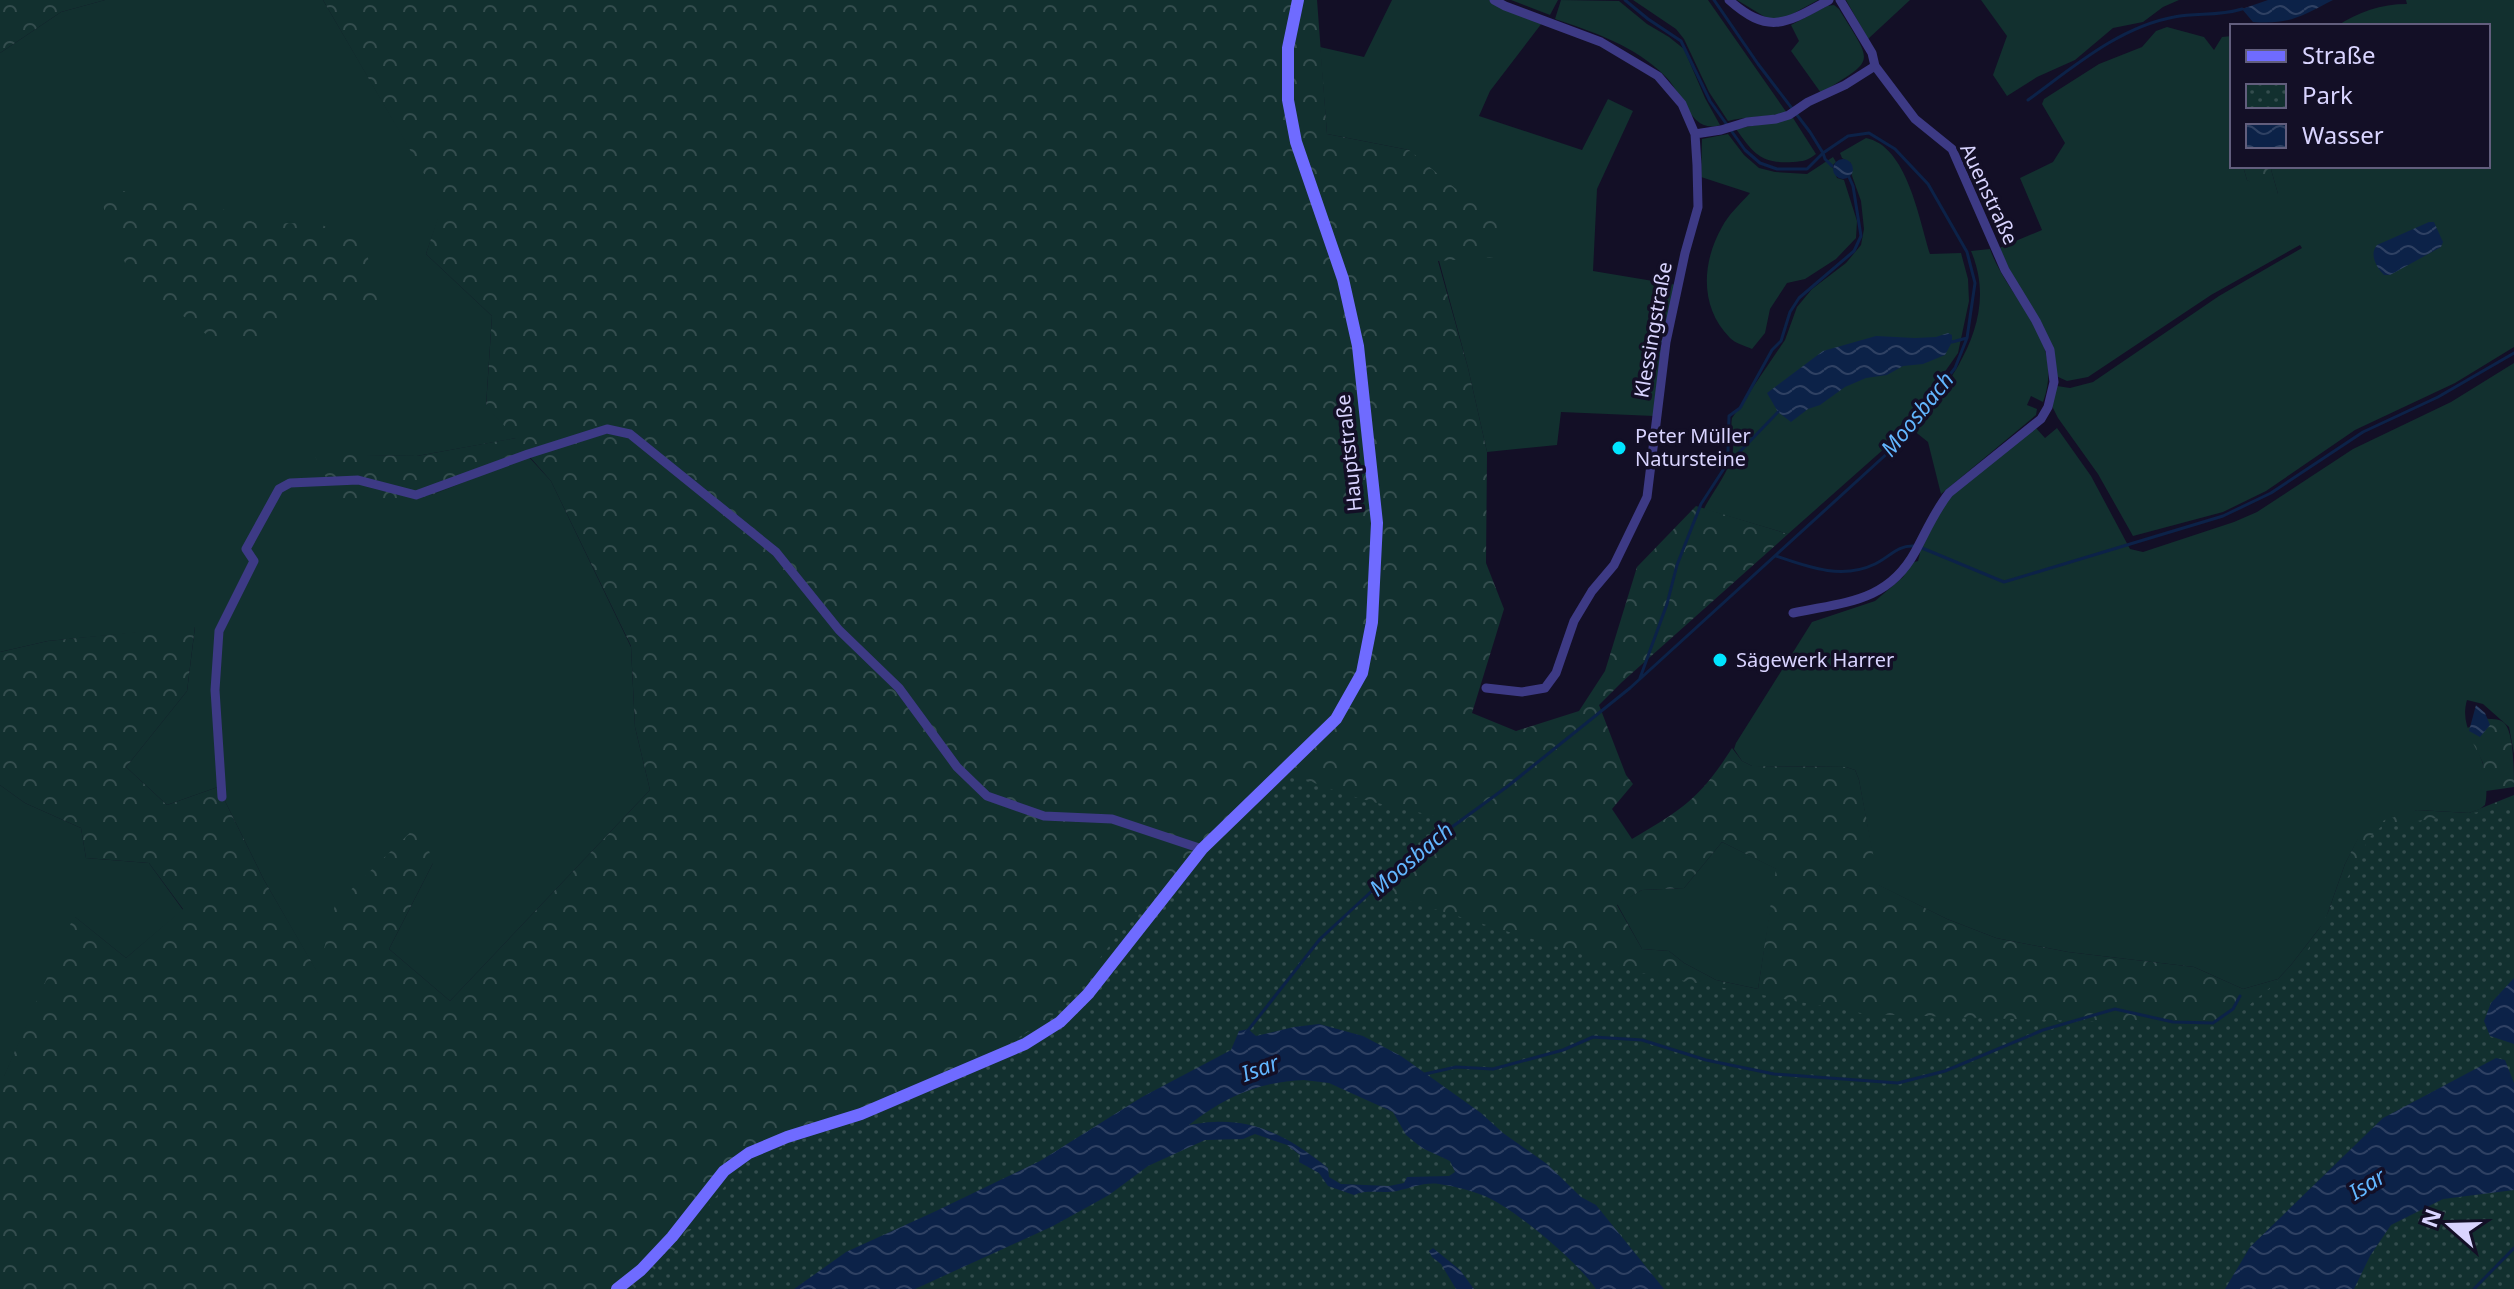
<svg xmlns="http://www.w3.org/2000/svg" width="2514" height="1289" viewBox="0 0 2514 1289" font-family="'Noto Sans',sans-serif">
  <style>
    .grass { fill: #12302f }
    .forest { fill: url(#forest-crowns); fill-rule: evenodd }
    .park { fill: url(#park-dots) }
    .water { fill: url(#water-waves); fill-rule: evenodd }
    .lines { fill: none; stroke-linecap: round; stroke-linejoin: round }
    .stream { stroke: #0c2248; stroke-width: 3 }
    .street { stroke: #3d3a85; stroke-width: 9 }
    .secondary { stroke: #6f6bff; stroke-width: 12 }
    .poi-dot { fill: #00e5ff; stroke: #130f26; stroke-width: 3 }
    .labels { text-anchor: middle; stroke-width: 7; stroke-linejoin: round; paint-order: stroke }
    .street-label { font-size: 20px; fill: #d9d4ff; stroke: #130f26 }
    .poi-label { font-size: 20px; fill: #d9d4ff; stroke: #130f26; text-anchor: start }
    .water-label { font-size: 22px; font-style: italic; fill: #62b6ff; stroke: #130f26 }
  </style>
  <defs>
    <pattern id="forest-crowns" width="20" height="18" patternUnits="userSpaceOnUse" patternTransform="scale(2)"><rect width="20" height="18" fill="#12302f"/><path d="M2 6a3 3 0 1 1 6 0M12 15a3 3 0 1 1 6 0" fill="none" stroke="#344d4e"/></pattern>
    <pattern id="park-dots" width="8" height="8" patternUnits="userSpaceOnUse" patternTransform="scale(2)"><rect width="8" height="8" fill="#12302f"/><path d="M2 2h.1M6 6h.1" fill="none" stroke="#344d4e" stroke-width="1.8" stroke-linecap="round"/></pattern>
    <pattern id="water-waves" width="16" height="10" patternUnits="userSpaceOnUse" patternTransform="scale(2)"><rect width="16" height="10" fill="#0c2248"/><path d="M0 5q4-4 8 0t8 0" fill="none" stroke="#2f4163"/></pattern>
  </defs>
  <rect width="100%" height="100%" fill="#130f26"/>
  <path class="grass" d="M105 0H323L443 205 426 254 492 316 486 406 517 438 417 456 315 455 432 495 528 456 551 481 631 647 635 727 650 790 450 1001 389 949 433 863 318 974 264 880 218 787 167 805 126 767 187 691 195 627 48 641 0 652V53L61 12Z
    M1392 0H1489L1542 23 1490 91 1479 116 1582 150 1608 99 1633 111 1597 189 1593 271 1677 285 1654 416 1561 412 1557 445 1487 452 1468 368 1409 150 1327 134 1320 47 1364 57Z
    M1511 0H1558L1550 15Z
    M1561 0 1619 1 1647 24 1669 37 1684 49 1705 98 1720 125C1691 135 1683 93 1665 76 1635 46 1594 32 1555 19Z
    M1633 0H1708L1787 113C1767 117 1748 116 1728 121L1709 92 1684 39 1676 29Z
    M1737 0H1818L1787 17 1770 20Z
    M1846 0H1910L1868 39Z
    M1981 0H2179L2163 7 2143 22 2113 28 2075 60 2037 77 2007 96 1993 75 2007 36Z
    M2406 0H2514V347L2455 383 2355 430 2266 491 2223 512 2133 536 2098 474 2058 418 2051 404 2057 386 2070 388 2093 382 2219 296 2302 248 2300 245 2211 295 2088 377 2067 381 2056 376 2053 358 1999 248 2042 230 2020 178 2053 162 2065 143 2042 104 2044 99 2099 64 2142 47 2156 31 2167 27 2204 37 2214 50 2222 37 2232 36V166H2243L2247 180 2278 194 2270 166H2488V26H2337C2358 12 2381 4 2407 4Z
    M1834 5 1839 9C1873 65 1877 58 1821 93L1791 51 1799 41 1791 25 1827 6Z
    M1793 118 1816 154C1807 161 1804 161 1793 162 1761 164 1754 154 1736 129Z
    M1728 134 1744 155 1759 168 1775 172 1807 174 1833 157 1836 162 1832 166 1837 178 1844 180 1857 221 1856 238 1836 259 1805 279 1787 283 1770 309 1765 333 1752 349C1745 346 1735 343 1730 338 1699 307 1702 262 1722 227 1728 215 1740 204 1750 193L1701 177 1702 139Z
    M1866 138C1907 146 1919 219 1930 254L1961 253 1968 279 1969 301 1958 353 1921 406 1903 422 1885 448 1788 534 1704 509C1713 491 1731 470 1733 450 1734 439 1730 429 1732 418L1785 340 1797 307 1812 289 1846 263 1861 245 1864 229 1861 201 1851 173V163L1842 158 1840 153Z
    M1990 249C2009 302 2066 339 2043 402L2031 396 2027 405 2037 409 2036 415 1941 494 1928 442 1913 430C1953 378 2000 319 1971 251Z
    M2514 363V754L2509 727 2483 704 2467 700C2460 724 2474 739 2482 761 2486 772 2488 793 2485 805L2480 809 2469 813 2417 810 2358 839 2345 864 2325 921 2291 965 2278 979 2243 989 2194 967 2068 952 1996 938 1947 919 1878 885 1859 780 1855 770 1846 767 1752 766 1742 761 1734 749 1736 743 1812 622 1875 601 1903 577 1911 563 1918 561 1920 553 1918 550 1949 498 2035 427 2045 438 2057 428 2091 476 2130 549 2143 552 2234 522 2257 512 2353 449 2451 402Z
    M0 785 25 803 81 828 86 858 149 863 183 910 126 958 75 917 4 1077H0Z
    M1722 842 1777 869 1758 989 1716 980 1684 963 1669 951 1642 949 1617 904 1642 890 1684 888Z"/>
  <path class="forest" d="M0 0H105L61 12 0 53Z
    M323 0H1317L1327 134 1409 150 1497 223 1496 257 1438 261 1468 368 1487 452 1486 563 1504 609 1472 713 1516 731 1579 711 1605 671 1637 567 1696 506 1788 534 1622 682 1599 705 1626 775 1633 784 1612 809 1632 839C1681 810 1700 799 1732 748L1742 761 1752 766 1846 767 1855 770 1859 780 1879 885 1947 919 1996 938 2068 952 2194 967 2243 989 2278 979 2291 965 2325 921 2345 864 2358 838 2371 826 2385 820 2417 810 2469 813 2514 795V978L794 1289H0V1077L4 1076 74 916 126 958 183 909 149 863 86 858 81 828 25 803 0 785V652L48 641 195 626 187 691 126 767 167 805 218 787 264 880 318 973 335 905 420 823 433 863 389 949 450 1001 650 790 635 727 631 646 551 481 529 456 432 495 344 513 314 454 417 456 516 438 486 407 492 316 426 254 442 205ZM1722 842 1776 869 1758 989 1716 980 1684 963 1669 951 1642 949 1617 905 1642 890 1684 888Z
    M2243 166H2270L2278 194 2275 198 2247 180Z
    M98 188 169 197 233 212 266 228 287 223 319 224 364 241 378 300 306 307 257 352 207 335 129 273 105 212Z
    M2484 718C2491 720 2498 718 2503 722 2514 729 2514 773 2514 787L2486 791 2483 763 2466 729Z"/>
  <path class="park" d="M1296 775C1348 799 1403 810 1460 820L1376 891 1642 973 1866 1014 2224 1026 2301 962 2370 837 2382 826 2514 807V1289H634L678 1247 713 1200 746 1162 940 1084 1048 1020 1071 996 1117 936 1229 823 1279 778Z"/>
  <path class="water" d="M2268 0H2333C2302 16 2289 25 2253 22L2242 9Z
    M1833 169a10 10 0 1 1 20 0a10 10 0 1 1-20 0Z
    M2429 222H2434L2443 242 2441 247 2390 275H2384C2376 267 2369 254 2377 245Z
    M1948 333 1952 335V342L1945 355 1923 364 1903 366 1887 375 1866 378 1845 387 1820 405 1808 409 1791 422 1778 412 1767 393 1823 351 1876 336 1915 338 1936 337Z
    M2476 705 2485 713 2490 725 2480 737 2469 731Z
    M2514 978V1044L2490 1036 2484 1021 2491 1003Z
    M1319 1024 1363 1036 1401 1056 1481 1113 1503 1133 1547 1164 1581 1197 1596 1205 1664 1289H1596C1579 1263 1516 1210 1487 1197 1473 1191 1454 1186 1439 1184 1424 1182 1411 1188 1397 1191 1382 1194 1368 1189 1354 1195L1328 1186 1319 1173 1299 1162 1300 1155 1287 1145 1255 1134 1243 1139 1205 1140 1148 1166 1109 1195 1053 1226 915 1289H794L846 1252 936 1211 1040 1161 1142 1097 1231 1050 1239 1031 1248 1029 1256 1036 1294 1027ZM1304 1080 1329 1083 1393 1112 1406 1135 1422 1148 1450 1161 1455 1172 1449 1176 1407 1177 1404 1183 1389 1186 1341 1184 1329 1177 1328 1168C1292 1140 1261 1120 1214 1122 1205 1122 1197 1124 1189 1125 1225 1097 1258 1082 1304 1080Z
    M2496 1058 2505 1060 2514 1083V1190L2443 1199 2391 1225 2370 1256 2354 1289H2225L2250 1247 2383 1118Z
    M1433 1248 1460 1270 1474 1289H1456L1441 1264 1432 1257 1429 1251Z"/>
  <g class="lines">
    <path class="stream" d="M1714 0 1758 64 1810 132 1823 153 1825 159 1832 166
      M2028 100C2072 68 2119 27 2174 17 2198 12 2216 17 2242 9
      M1952 342 1967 338
      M1725 467 1778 412
      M1922 548 2004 582 2223 516 2271 493 2363 432 2438 397 2514 353
      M1776 556C1808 567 1842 580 1875 564 1890 557 1897 545 1914 546
      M1640 678 1667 604 1677 565 1701 504 1725 467 1728 451 1729 416 1740 408 1772 350 1781 341 1790 312 1799 298 1854 251 1861 236 1853 186 1849 177
      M1246 1033 1320 939 1400 865 1508 786 1630 688 1891 450 1955 368 1967 338 1975 283 1967 252 1928 184 1895 149 1869 133 1848 136 1823 153 1807 169H1777L1760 163 1745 150 1710 101 1681 41 1648 19 1625 0
      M1425 1074 1456 1067 1493 1069 1563 1050 1593 1037 1642 1040 1706 1060 1774 1074 1898 1083 1945 1071 2043 1030 2115 1009 2173 1022 2213 1023 2233 1009 2240 996
      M2474 1289 2514 1248"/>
    <path class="street" d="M1729 0C1769 36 1787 23 1829 0
      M1695 134 1721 130 1747 122 1776 119 1789 115 1808 102 1845 85 1875 66
      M1793 613C1843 602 1887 603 1915 552 1926 532 1934 512 1949 493L2041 419 2048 407 2054 382 2050 350 2036 321 2005 270 1952 149 1915 119 1875 66 1872 53 1840 0
      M1486 688 1522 692 1545 688 1556 673 1574 621 1592 591 1614 565 1647 497 1666 342 1685 253 1698 207 1697 165 1695 134 1682 104 1658 76 1601 42 1505 6 1494 0
      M222 797 215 690 219 631 254 561 246 549 279 489 290 483 358 480 416 495 528 454 607 429 630 434 776 552 839 630 899 688 957 767 987 796 1044 816 1112 819 1202 849"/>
    <path class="secondary" d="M617 1289 641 1270 672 1237 724 1171 749 1153 787 1137 861 1114 1025 1044 1060 1022 1088 994 1202 849 1336 719 1362 673 1372 622 1377 523 1358 346 1343 279 1296 142 1288 100V48L1298 0"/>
  </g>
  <g class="poi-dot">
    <circle cx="1619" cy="448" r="8"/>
    <circle cx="1720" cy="660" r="8"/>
  </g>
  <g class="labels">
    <g class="street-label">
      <text transform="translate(1989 194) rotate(65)" y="7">Auenstraße</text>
      <text transform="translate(1653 330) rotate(-80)" y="7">Klessingstraße</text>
      <text transform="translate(1349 453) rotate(-96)" y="7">Hauptstraße</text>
    </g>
    <g class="poi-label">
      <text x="1635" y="443">Peter Müller<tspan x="1635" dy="23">Natursteine</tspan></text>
      <text x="1736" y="667">Sägewerk Harrer</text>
    </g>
    <g class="water-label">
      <text transform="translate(1917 414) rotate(-51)" y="8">Moosbach</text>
      <text transform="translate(1411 859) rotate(-40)" y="8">Moosbach</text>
      <text transform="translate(1260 1068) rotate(-20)" y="8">Isar</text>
      <text transform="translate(2367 1184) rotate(-32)" y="8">Isar</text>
    </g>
  </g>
  <rect x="2230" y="24" width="260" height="144" fill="#130f26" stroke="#625e7d" stroke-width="2"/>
  <rect x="2246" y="50" width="40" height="12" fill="#6f6bff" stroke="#625e7d" stroke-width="2"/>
  <text x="2302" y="64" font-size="24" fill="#d9d4ff">Straße</text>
  <rect x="2246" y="84" width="40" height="24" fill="url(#park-dots)" stroke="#625e7d" stroke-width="2"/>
  <text x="2302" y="104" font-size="24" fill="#d9d4ff">Park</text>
  <rect x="2246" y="124" width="40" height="24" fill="url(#water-waves)" stroke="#625e7d" stroke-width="2"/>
  <text x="2302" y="144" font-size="24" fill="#d9d4ff">Wasser</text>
  <g transform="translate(2450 1225) rotate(290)" stroke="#130f26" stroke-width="6" paint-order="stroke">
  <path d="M0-6L14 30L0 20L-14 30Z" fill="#d9d4ff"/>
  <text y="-12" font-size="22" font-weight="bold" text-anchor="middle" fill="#d9d4ff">N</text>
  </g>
</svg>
